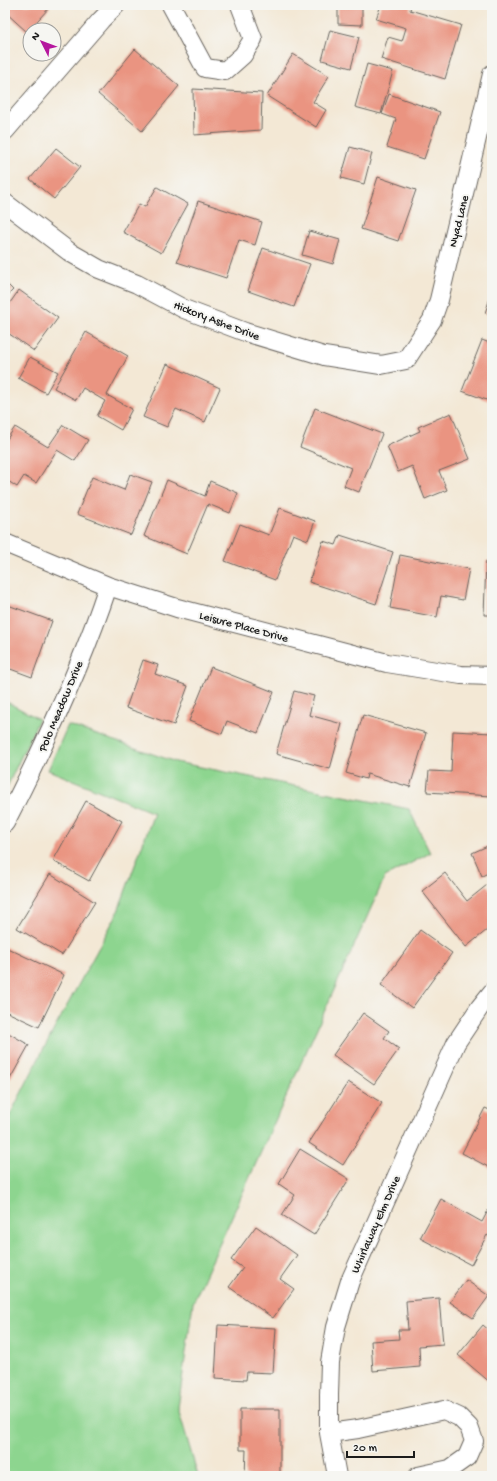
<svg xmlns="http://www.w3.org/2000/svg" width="497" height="1481" viewBox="0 0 497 1481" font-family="'Gochi Hand',sans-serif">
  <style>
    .green { fill: #8dd58f; stroke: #547856 }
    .building { fill: #ea9481 }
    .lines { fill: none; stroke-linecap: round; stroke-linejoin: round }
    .minor-casing { stroke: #67635d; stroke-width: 20 }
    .minor { stroke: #fff; stroke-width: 18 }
    .labels { text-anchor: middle; stroke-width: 4; stroke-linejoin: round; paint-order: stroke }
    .street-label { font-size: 12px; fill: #1c1c1c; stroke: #f6f6f2 }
  </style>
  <rect width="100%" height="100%" fill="#f6f6f2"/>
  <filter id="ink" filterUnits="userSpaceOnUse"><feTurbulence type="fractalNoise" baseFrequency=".025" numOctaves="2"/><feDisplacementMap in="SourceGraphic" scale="8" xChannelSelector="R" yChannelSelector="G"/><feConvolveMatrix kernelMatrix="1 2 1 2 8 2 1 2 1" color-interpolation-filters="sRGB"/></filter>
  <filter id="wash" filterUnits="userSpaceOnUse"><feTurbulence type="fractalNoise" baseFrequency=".012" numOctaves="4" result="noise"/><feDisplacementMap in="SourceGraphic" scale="16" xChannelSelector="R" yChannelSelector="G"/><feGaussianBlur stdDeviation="0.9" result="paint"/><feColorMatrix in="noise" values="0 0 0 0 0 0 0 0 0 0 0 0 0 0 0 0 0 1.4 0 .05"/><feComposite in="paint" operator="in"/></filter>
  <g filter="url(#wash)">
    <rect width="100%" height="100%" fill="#f3e8d5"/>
    <path class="green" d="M5 701 39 719 5 791Z
      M68 725 176 762 409 809 430 853 385 877 193 1303 178 1408 198 1476H5V1125L45 1046 117 914 154 813 48 770Z"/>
    <g id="blocks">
      <path class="building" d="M5 5H47L50 7 27 32 5 12Z
        M338 5H362V25L338 24Z
        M381 5H411L410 10 461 25 445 79 381 59 388 37 402 41 406 28 376 19Z
        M330 30 359 37 351 68 322 60Z
        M135 49 179 86 142 131 98 94Z
        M293 54 329 76 313 102 326 110 316 127 267 96Z
        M367 64 393 71 381 114 355 107Z
        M193 89 262 93 261 130 194 135Z
        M389 94 440 112 424 159 387 147 396 119 382 114Z
        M350 147 372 153 364 184 341 178Z
        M56 148 80 167 54 199 30 179Z
        M378 177 416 190 398 241 361 229Z
        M157 187 188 204 161 253 123 232 139 204 145 207Z
        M198 201 262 222 255 245 239 240 226 278 177 262Z
        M309 231 340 240 333 264 302 255Z
        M263 248 310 264 294 307 248 291Z
        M5 282 13 290 5 298Z
        M19 290 58 318 34 351 5 331V310Z
        M492 292V315L485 313Z
        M86 332 128 356 107 395 132 409 121 430 97 416 105 401 83 388 76 400 54 388Z
        M482 340 492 344V402L462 391Z
        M30 357 58 372 46 393 18 378Z
        M167 364 220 388 205 422 176 409 167 427 143 417Z
        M315 408 382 434 359 492 344 486 351 468 300 447Z
        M451 413 470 459 439 471 447 490 425 499 412 466 398 472 387 446 420 431 418 427Z
        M63 425 88 440 75 461 57 450 36 483 24 476 17 487 5 479V442L15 427 48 447Z
        M130 474 152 482 131 535 77 514 92 477 124 490Z
        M167 480 205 496 210 481 238 493 230 513 208 504 187 554 144 536Z
        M280 508 315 521 308 540 293 534 275 580 225 561 240 524 269 535Z
        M340 535 393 552 376 604 309 582 323 541 336 545Z
        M400 555 469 569 463 600 441 596 437 617 390 608Z
        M486 561H492V615H484Z
        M5 604 52 621 32 677 5 667Z
        M143 660 158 665 155 674 188 686 174 725 126 708Z
        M211 667 274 692 258 733 227 721 222 734 189 721Z
        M294 691 314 696 309 715 342 724 330 769 276 754Z
        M363 715 426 733 410 787 367 774 366 779 346 773Z
        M453 731 492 733V796L427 792 429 771 451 772Z
        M86 801 122 821 89 881 53 861Z
        M492 844V871L482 876 472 853Z
        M445 873 467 901 487 885 492 892V926L466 947 422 891Z
        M50 874 95 902 62 955 17 928Z
        M420 930 452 953 412 1008 381 985Z
        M5 947 64 975 39 1027 5 1011Z
        M363 1013 389 1031 384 1038 399 1049 374 1084 333 1055Z
        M5 1031 29 1045 5 1088Z
        M348 1082 382 1103 343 1165 309 1143Z
        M485 1108 492 1111V1169L462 1153Z
        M300 1149 349 1179 314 1235 282 1215 295 1195 279 1184Z
        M441 1199 482 1222 492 1203V1238L487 1235 471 1265 420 1238Z
        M256 1226 297 1255 280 1279 294 1289 273 1318 229 1287 243 1268 231 1260Z
        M466 1280 489 1296 473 1318 450 1302Z
        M439 1298 443 1344 419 1346 420 1367 373 1371 371 1341 399 1339 398 1330H408L406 1301Z
        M218 1325 276 1328 273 1373 247 1372 246 1380 215 1378Z
        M483 1325 492 1333V1384L458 1355Z
        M240 1409H280V1476H245L246 1450H240Z"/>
    </g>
  </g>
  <g filter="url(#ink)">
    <use href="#blocks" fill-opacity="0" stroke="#67635d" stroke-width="1"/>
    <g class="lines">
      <defs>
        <path id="minor" d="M171 5 205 68 225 71 243 55 253 39 240 5
          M5 131 101 20 116 5
          M5 203 71 253 99 269 137 284 184 309 245 332 324 356 381 365 406 360 432 320 439 300 492 74
          M5 543 108 586 177 608 387 663 461 675 492 676
          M5 823C44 747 81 668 108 586
          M329 1433 358 1429 444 1410 459 1417 469 1427 474 1441 467 1457 450 1469 418 1476
          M337 1476 329 1433V1395L330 1362 336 1327 350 1281 456 1043 480 1007 492 992"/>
      </defs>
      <use href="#minor" class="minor-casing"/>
      <use href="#minor" class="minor"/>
    </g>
  </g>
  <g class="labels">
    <g class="street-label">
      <text transform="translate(458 221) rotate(-76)" y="4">Nyad Lane</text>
      <text transform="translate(217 320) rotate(21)" y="4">Hickory Ashe Drive</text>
      <text transform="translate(244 626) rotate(15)" y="4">Leisure Place Drive</text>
      <text transform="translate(60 706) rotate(-67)" y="4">Polo Meadow Drive</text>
      <text transform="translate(375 1224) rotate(-66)" y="4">Whirlaway Elm Drive</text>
    </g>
  </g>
  <rect width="497" height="1481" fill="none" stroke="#f6f6f2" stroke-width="20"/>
  <g transform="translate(42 42) rotate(312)"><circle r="19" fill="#f6f6f2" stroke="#9f9f9c"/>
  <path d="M0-3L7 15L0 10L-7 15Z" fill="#b5179e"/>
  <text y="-6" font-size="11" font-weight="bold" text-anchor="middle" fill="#1c1c1c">N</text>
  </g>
  <path d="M347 1451v6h67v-6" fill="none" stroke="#1c1c1c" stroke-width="2"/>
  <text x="353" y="1451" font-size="12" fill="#1c1c1c" stroke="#f6f6f2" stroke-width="3" paint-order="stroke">20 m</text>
</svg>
